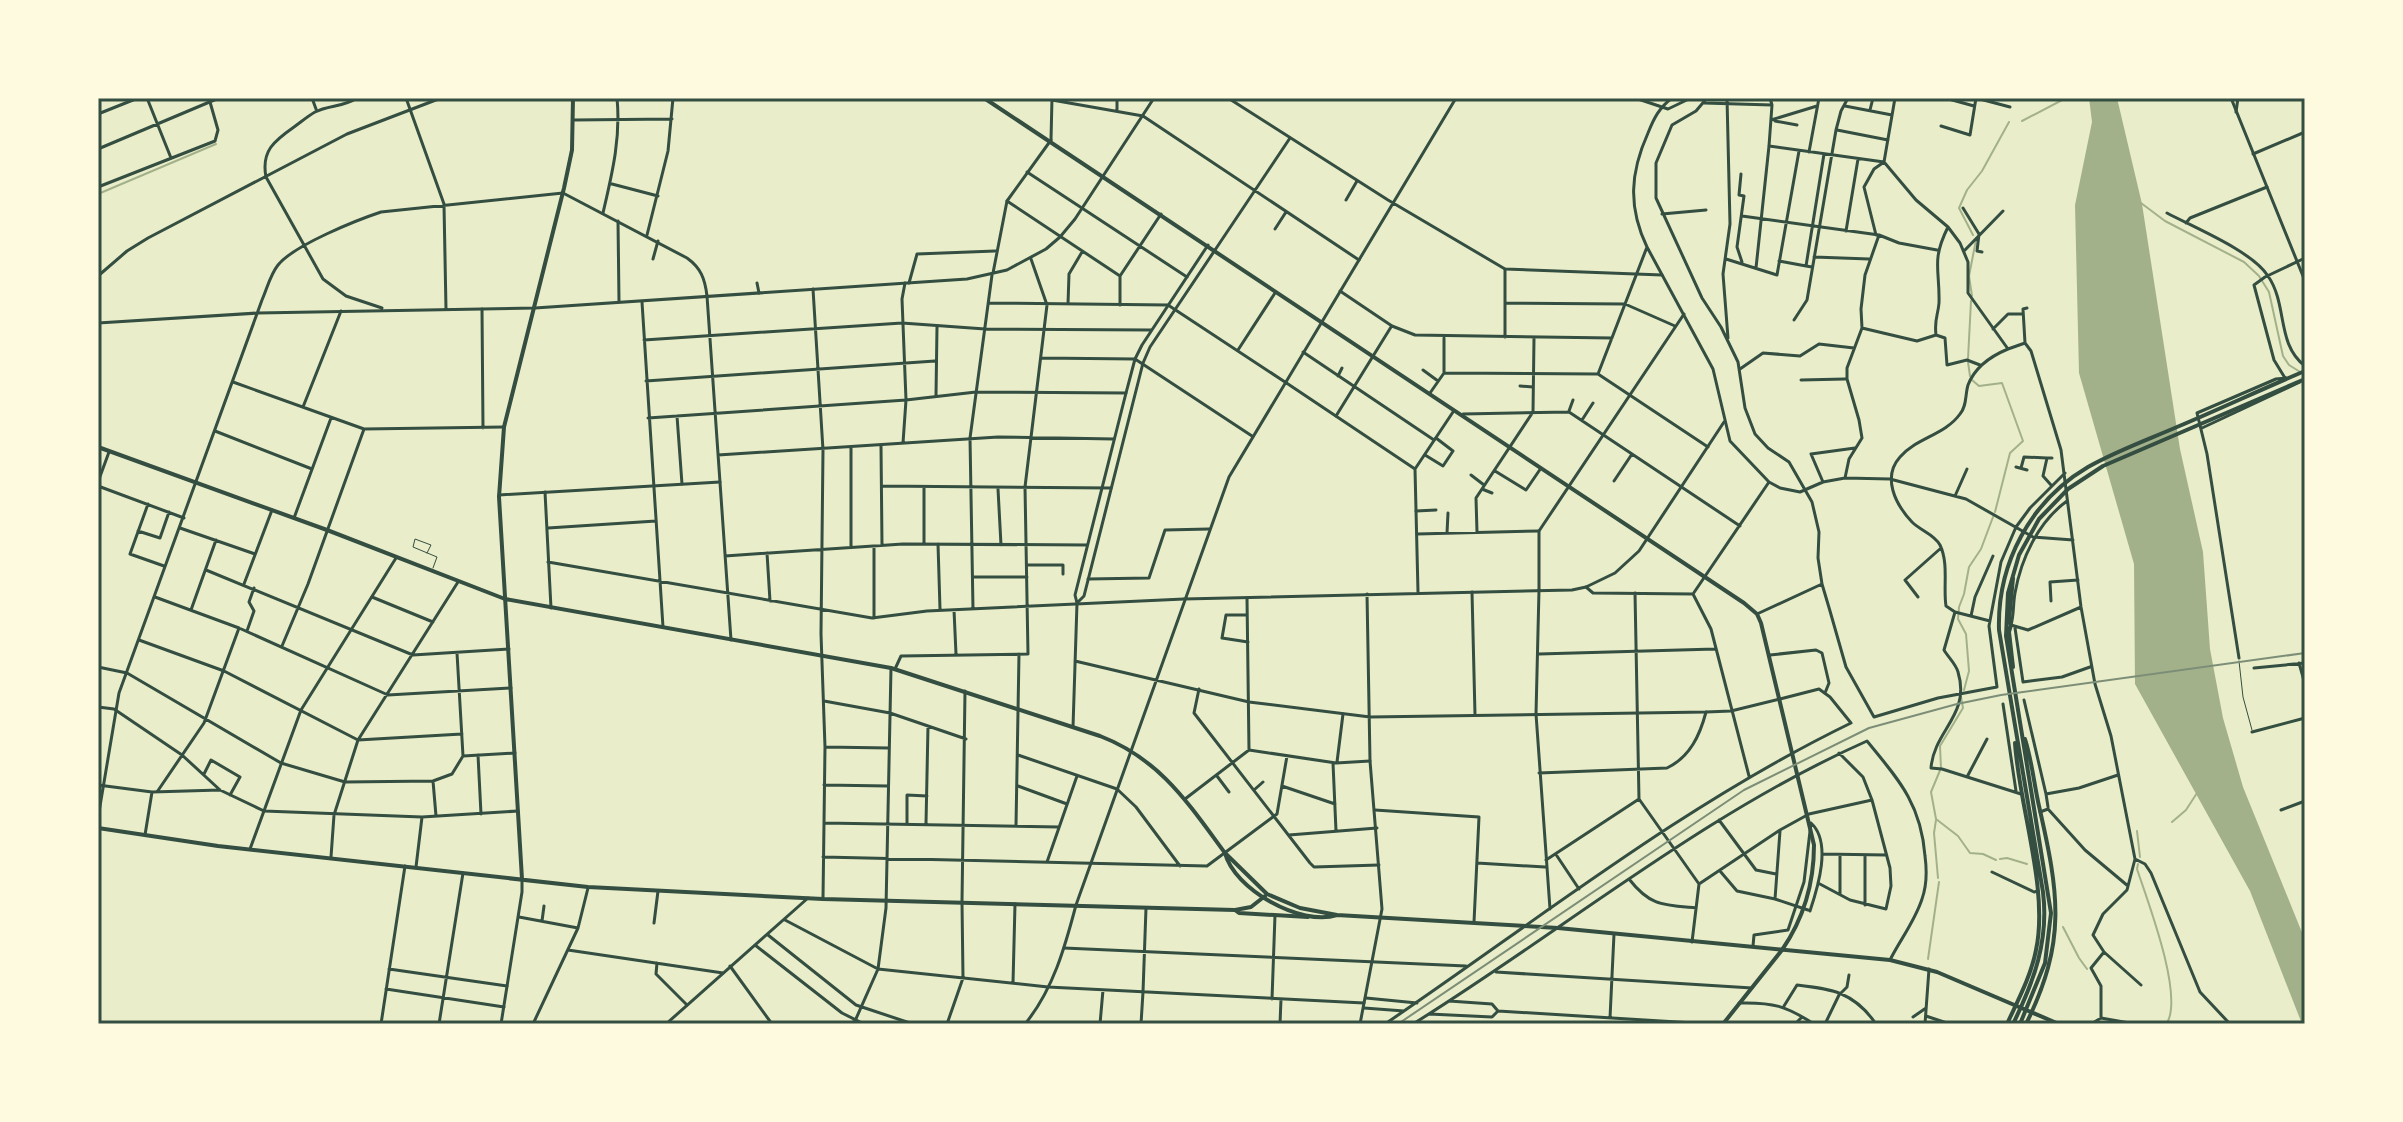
<svg xmlns="http://www.w3.org/2000/svg" width="2403" height="1122" viewBox="0 0 2403 1122" font-family="Raleway,sans-serif">
  <style>
    .water { fill: #a3b18a }
    .lines { fill: none; stroke-linecap: round; stroke-linejoin: round }
    .stream { stroke: #a3b18a; stroke-width: 2 }
    .service { stroke: #344e41; stroke-width: 1 }
    .minor { stroke: #344e41; stroke-width: 3 }
    .tertiary { stroke: #344e41; stroke-width: 3 }
    .secondary { stroke: #344e41; stroke-width: 4 }
    .primary { stroke: #344e41; stroke-width: 4 }
    .trunk { stroke: #344e41; stroke-width: 4 }
    .rail { stroke: #7c8e77; stroke-width: 2 }
    .neatline { fill: none; stroke: #344e41; stroke-width: 3 }
  </style>
  <rect width="100%" height="100%" fill="#e9edc9"/>
  <path class="water" d="M2089 98H2117L2142 204 2180 449 2203 552 2210 649 2223 718 2243 787 2305 940V1024H2302L2250 891 2135 684 2134 564 2079 373 2075 205 2092 122Z"/>
  <g class="lines">
    <path class="stream" d="M2022 121 2066 98
      M98 194 216 144
      M2141 203 2165 221 2244 262 2259 276 2269 292 2283 356 2289 365 2305 375
      M1973 235 1959 208 1967 190 1982 171 2009 122
      M1972 296 1969 276 1976 240
      M1968 359 1971 301
      M1968 362 1970 376
      M1972 380 1979 386 2002 383 2023 441 2010 453 1995 512
      M1964 690 1969 671 1966 634 1958 619 1959 607 1964 594 1969 567 1981 549 1993 517
      M1961 697 1963 708 1940 746 1941 768 1931 792 1936 819 1958 836 1970 853 1983 854 1996 860
      M1936 820 1934 833 1938 878
      M2172 822 2186 810 2197 793
      M2137 831 2140 857
      M2000 859 2007 858 2027 864
      M2138 864 2137 869C2148 902 2182 991 2168 1021
      M2063 927 2079 958 2087 969
      M1928 959 1939 882"/>
    <path class="service" d="M427 553 431 545 415 539 413 547 437 557 433 568
      M2239 661 2243 697 2252 730"/>
    <path class="minor" d="M147 98 171 158
      M312 98 316 109
      M406 98 444 204
      M1672 98C1659 108 1654 118 1648 133 1630 173 1628 207 1647 247L1713 369 1730 441 1769 482 1780 488 1800 492 1823 482 1845 478 1890 479 1966 499 2033 537 2073 540
      M1707 98 1696 111 1672 125 1656 163V198L1702 298 1721 327 1738 362 1745 408 1755 434 1768 448 1789 462 1812 502 1819 532 1818 558 1822 584 1830 611 1846 667 1874 717 1938 698 1997 687 1989 626 2001 562 2016 527 2030 508 2065 473
      M1727 98 1730 224 1723 274 1728 338
      M1945 98 1974 106
      M1976 98 2010 107
      M1052 100 1143 116 1359 260
      M1704 103 1772 105
      M1845 106 1892 115
      M1117 110V98
      M1870 110 1873 98
      M2236 112 2238 98
      M574 120 672 119
      M1771 120 1817 106
      M1775 121 1797 125
      M1941 126 1970 135 1976 98
      M1837 130 1888 140
      M1051 140 1052 98
      M1769 146 1884 162 1916 200 1948 227 1960 243 1968 262V293L2008 349 2025 343
      M98 149 219 98
      M1809 152 1819 98
      M2253 154 2305 132
      M1027 172 1187 277
      M1741 174 1739 195 1744 196 1737 247 1742 262
      M266 177C261 151 274 141 294 127 301 122 308 116 315 112 328 105 344 107 357 98
      M612 184 658 196
      M98 187 215 141 218 130 210 102
      M1346 200 1357 181
      M1007 201 1120 276
      M1963 208 1979 234 1977 251 1982 252
      M603 213C612 174 621 138 617 98
      M2167 213C2195 228 2252 251 2268 276 2288 305 2276 344 2305 366
      M1662 214 1706 210
      M1742 216 1879 235 1899 243 1937 250
      M618 221 619 301
      M2186 223 2190 218 2267 187
      M1948 227C1931 261 1940 269 1939 303 1938 316 1934 319 1936 335L1945 338 1947 365 1967 360 1980 365
      M1275 229 1286 212
      M1846 231 1858 159
      M647 235 668 151 673 98
      M1876 235 1864 187 1874 169 1884 162 1895 98
      M1215 250 1290 138
      M1965 250 2003 211
      M1814 257 1869 259
      M653 259 658 241
      M1726 259 1777 275 1799 151
      M1779 261 1806 266
      M1812 267 1806 266 1824 154
      M1756 268 1769 146 1772 105 1770 98
      M1505 269V337
      M757 283 759 293
      M909 283 917 254 995 251
      M813 289 823 450 821 634 825 747 823 899
      M1340 291 1392 326 1415 335 1612 338
      M707 296 731 640
      M642 302 663 627
      M989 303 1168 305 1285 382
      M1506 303 1625 304 1675 326
      M1068 304 1069 274 1082 252
      M1120 305V276L1161 214
      M2027 308 2023 309 2025 343 2031 351 2061 450 2081 607 2095 684 2111 736 2135 859 2127 890 2103 914 2093 935 2104 952 2141 985
      M482 309 483 428
      M1794 320 1807 300 1836 130 1841 111 1848 98
      M1862 328 1917 341 1936 335
      M1993 329 2008 314H2023
      M644 340 902 323 985 329 1151 330
      M1238 350 1275 293
      M1303 352 1434 440
      M1041 358 1135 359 1252 436
      M1740 369 1763 353 1800 356 1819 344 1854 348
      M1423 370 1438 381
      M1444 373 1598 374 1708 447
      M1598 374 1647 247
      M1338 376 1342 368
      M2285 378 2274 360 2254 285 2265 277 2305 258
      M1801 380 1845 379
      M646 381 935 361
      M233 382 364 429 504 427
      M1520 386 1533 387
      M1430 393 1444 373V338
      M936 395 937 327
      M303 407 341 311
      M1569 411 1573 400
      M1463 414 1569 412 1740 526
      M677 416 682 484
      M1336 416 1391 327
      M648 418 906 400 976 392 1126 393
      M1582 420 1593 403
      M2202 428 2300 382
      M215 431 312 469
      M903 443 906 400 902 299 905 283
      M881 446 882 545
      M718 455 998 437 1114 439
      M1425 455 1443 466 1453 451 1436 438
      M2016 467 2027 470
      M2021 468 2024 457 2047 458
      M1495 471 1526 490 1541 468
      M1471 475 1484 485
      M1845 478 1849 459 1862 438 1859 420 1847 379V368L1862 328 1861 309 1865 275 1879 235
      M1614 481 1632 454
      M98 482 109 452
      M1823 482 1811 454 1855 448
      M2051 485 2043 476 2047 458H2052
      M98 486 184 518
      M882 486 1111 488
      M924 488V544
      M998 489 1001 545
      M1482 489 1492 493
      M545 492 551 608
      M1955 496 1967 469
      M2067 501C2038 522 2021 559 2015 593 2013 604 2014 615 2011 625L2028 630 2081 607
      M148 504 130 554 164 566
      M1416 511 1436 510
      M294 518 331 418
      M180 528 255 554
      M548 528 656 521
      M138 531 160 538 169 512
      M1477 532 1476 498 1533 412 1534 338
      M1447 533 1448 513
      M1417 534 1539 531
      M938 544 940 609
      M851 547V448
      M767 553 770 601
      M725 556 903 544 1087 545
      M548 562 872 618 927 611 1184 599
      M1027 565H1063V574
      M206 570 413 655 509 649
      M973 577H1027
      M1088 579 1149 578 1165 530 1209 529
      M244 584 272 510
      M1586 587 1593 593 1693 594
      M1539 590 1536 714 1550 909
      M1472 592 1475 715
      M1635 593 1639 799 1699 884 1692 942
      M155 597 239 628 388 695 511 688
      M372 597 433 622
      M1918 597 1905 580 1941 548
      M1247 598 1249 750
      M2051 601 2050 582 2078 580
      M973 609 970 438 992 275
      M191 610 216 540
      M954 610 956 654
      M1955 612 1944 650C1948 657 1956 664 1958 672 1971 715 1934 730 1931 768L1942 769 2021 794
      M1757 614 1822 584
      M1247 615H1226L1222 638 1248 642
      M1971 616 1975 597 1993 556
      M874 618V546
      M1990 621 1955 612 1946 606C1943 587 1949 564 1940 545 1934 534 1921 531 1912 522 1895 504 1882 477 1900 457 1916 438 1945 435 1960 414 1967 406 1965 395 1968 385 1975 367 1991 356 2008 349
      M2015 628 2023 682 2062 677 2090 667
      M247 631 254 611 249 602 254 588
      M139 640 224 671 358 740 462 734
      M282 646 308 584 364 429
      M1539 654 1715 649
      M1770 655 1816 650 1822 653 1829 683 1825 693
      M2239 658 2207 454 2197 413 2276 379 2286 378
      M2299 663 2305 684
      M98 667 127 673 281 763 345 782 433 781 452 774 463 756 457 653
      M2254 668 2305 663
      M895 669 901 656 1028 654 1025 487 1047 305 1031 259
      M1199 689 1194 713 1310 863 1314 867 1379 865
      M2024 700 2046 794
      M824 701 890 713 966 739
      M2003 704 2016 791
      M98 707 114 709 182 755 220 790 264 811 422 817 518 811
      M2252 732 2305 718
      M825 747 889 748
      M478 755 481 814
      M1018 755 1117 789 1136 807 1180 866
      M463 756 515 753
      M1337 762 1343 714
      M1333 763 1336 831
      M1539 773 1667 768C1690 757 1700 735 1706 712
      M204 774 211 760 240 777 230 795
      M1217 776 1229 792
      M1749 776 1711 629 1693 594 1769 482
      M1967 777 1987 739
      M433 781 436 816
      M98 785 152 792 220 790
      M824 785 888 786
      M1018 786 1067 804
      M1282 786 1335 804
      M1254 790 1263 782
      M157 792 204 723 239 628
      M1185 799 1249 750 1336 763 1370 761
      M2048 807 2046 794 2079 788 2118 775
      M1375 810 1479 817 1474 922
      M2281 810 2305 801
      M2040 812 2048 809 2085 850 2128 886
      M1719 820 1756 870 1776 874
      M824 823 1059 827
      M907 823V795L927 796
      M926 824 928 726
      M1016 826 1019 654
      M145 835 152 792
      M1289 835 1377 828
      M1822 854 1886 855
      M1865 855V905
      M1557 856 1579 889
      M331 857 334 815 358 740 458 582
      M823 857 1207 866 1277 814 1287 756
      M2135 859 2145 864 2151 873 2200 992 2230 1024
      M1546 860 1639 799
      M1047 862 1077 776
      M1477 863 1545 867
      M416 867 422 817
      M1720 871 1737 891 1775 899 1808 910
      M1992 872 2034 892 2038 891
      M1629 879C1650 906 1663 905 1696 908
      M1818 883 1850 900 1886 909 1891 886 1890 868 1872 800 1863 777 1839 753
      M1699 884 1780 830 1809 814 1872 800
      M1840 894V855
      M1775 899 1780 831
      M1810 911C1818 887 1832 842 1811 823
      M519 917 578 928
      M785 920 878 969 1048 987 1364 1003
      M542 921 544 906
      M654 923 658 891
      M768 935 856 1005 913 1024
      M1753 946 1754 935 1788 930 1804 882 1811 823
      M1064 948 1466 966
      M568 950 723 973
      M657 963 656 974 687 1005
      M730 966 772 1024
      M389 969 507 986
      M1496 972 1752 988
      M1013 983 1015 904
      M386 989 504 1007
      M1143 992 1146 908
      M1366 998 1417 1003
      M1272 999 1275 915
      M1449 1001 1492 1004 1498 1011 1710 1024
      M1739 1003C1773 1002 1786 1006 1814 1024
      M1784 1006 1797 985C1832 989 1854 992 1876 1024
      M1364 1008 1404 1011
      M1429 1014 1492 1017 1498 1011
      M1926 1016 1950 1024
      M1913 1017 1926 1008
      M1610 1018 1614 934
      M2101 1018V986L2091 968 2104 952
      M381 1024 405 866
      M439 1024 463 873
      M533 1024 578 928 588 888
      M849 1024 855 1021 878 969 886 908 891 668
      M947 1024 963 978 962 902 965 691
      M1100 1024 1103 990
      M1280 1024 1281 999
      M1385 1024C1538 920 1684 804 1851 723L1830 697 1819 689 1780 699
      M1413 1024C1564 930 1703 814 1867 741 1899 780 1921 804 1925 856 1927 871 1927 885 1922 899 1915 921 1900 940 1890 960
      M1795 1024 1802 1017
      M1825 1024 1839 995 1847 987 1849 975
      M1925 1024 1929 969
      M2091 1024 2101 1018 2135 1024"/>
    <path class="tertiary" d="M1228 98 1388 200 1505 269 1662 275
      M1635 98 1668 109 1691 98
      M2231 98 2305 281
      M98 114 138 98
      M266 177 323 279 346 296 382 308
      M444 205 446 309
      M993 273 1007 201 1051 140
      M98 276 127 251 148 238 347 134 441 98
      M98 323 258 313 535 308 967 279 1007 270 1046 249 1060 237 1075 219 1154 98
      M1285 382 1415 469
      M499 495 720 482
      M1539 590V531L1684 314
      M1418 592 1415 469 1453 412
      M1184 599 1572 590 1586 587 1615 573 1639 551 1724 422
      M1077 603 1084 596 1143 363 1150 347 1215 250
      M1075 661 1249 702 1370 717 1706 712 1731 711 1780 699
      M1073 727 1077 603 1075 595 1126 393 1135 359 1142 345 1208 245
      M98 818 119 693 262 300C267 289 270 275 278 265 294 245 357 220 381 212L563 193 687 258C701 268 705 279 707 296
      M250 849 301 710 396 558
      M755 945 842 1013 864 1024
      M501 1024 522 892V879
      M666 1024 808 898
      M1025 1024C1053 990 1065 947 1076 905L1229 477 1456 98
      M1141 1024 1143 992
      M1360 1024 1382 909 1370 761 1367 594"/>
    <path class="secondary" d="M984 98 1744 603 1757 614 1761 623 1814 845C1814 883 1804 918 1782 950
      M98 828 218 846 588 887 823 899 1235 910 1251 907 1265 896
      M522 879 499 497 504 427 564 188 572 150 573 98
      M1235 910 1239 913 1308 917"/>
    <path class="primary" d="M1723 1024 1782 950"/>
    <path class="trunk" d="M98 447 327 530 505 599 891 668 1100 736C1160 759 1188 803 1225 853
      M2013 667 2009 632 2011 625 2009 620 2013 578
      M2025 739C2032 761 2034 784 2039 806 2059 894 2067 941 2026 1024
      M1337 915C1301 927 1234 889 1225 853L1267 894 1300 908 1337 915 1558 928 1890 960 1937 972 2059 1024
      M2007 1024C2018 1000 2031 976 2036 950 2049 889 2019 807 2015 743
      M2013 1024C2034 981 2049 941 2043 892L1999 630C1997 564 2030 501 2088 467 2116 451 2147 440 2177 427 2220 409 2262 389 2305 371
      M2020 1024 2045 963 2051 913 2006 636 2008 593 2019 555 2039 519 2068 489 2103 466 2305 379"/>
    <path class="rail" d="M1398 1024 1744 790 1869 728 1957 704 2001 695 2305 653"/>
  </g>
  <rect width="2403" height="1122" fill="none" stroke="#fefae0" stroke-width="200"/>
  <rect x="100" y="100" width="2203" height="922" class="neatline"/>
</svg>
